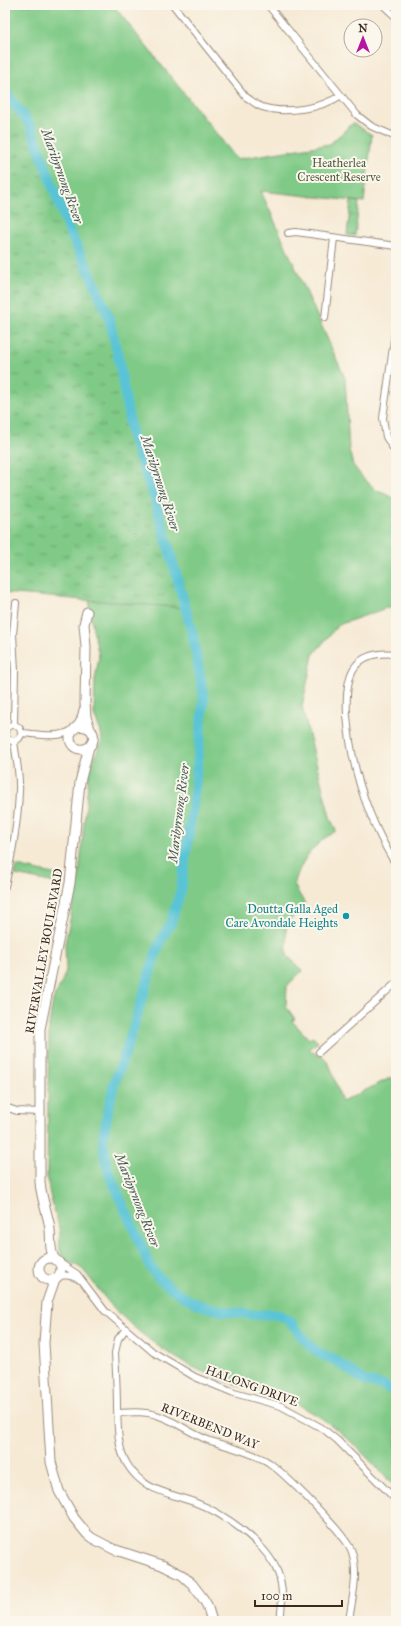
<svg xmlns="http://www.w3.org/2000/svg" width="401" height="1626" viewBox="0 0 401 1626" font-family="'IM FELL Great Primer',serif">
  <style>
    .grass { fill: url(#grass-tufts); stroke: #5e7a52 }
    .park { fill: #80ca87; stroke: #5e7a52 }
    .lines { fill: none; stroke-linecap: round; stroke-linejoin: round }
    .river { stroke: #5ac4d6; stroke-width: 10 }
    .street-casing { stroke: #988a7a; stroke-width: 8 }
    .secondary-casing { stroke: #988a7a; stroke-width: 11 }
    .street { stroke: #fff; stroke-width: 6 }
    .secondary { stroke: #fff; stroke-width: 9 }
    .culture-dot { fill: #0f9aa8; stroke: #fbf7ec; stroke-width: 1.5 }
    .labels { text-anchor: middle; stroke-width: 4; stroke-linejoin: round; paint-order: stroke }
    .park-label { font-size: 12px; fill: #505a3e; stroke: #fbf7ec }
    .culture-label { font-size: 12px; fill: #0d838f; stroke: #fbf7ec; text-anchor: end }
    .street-label { font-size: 12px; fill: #3b2a1e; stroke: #fbf7ec }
    .water-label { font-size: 13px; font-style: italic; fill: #445855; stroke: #fbf7ec }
  </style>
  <defs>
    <pattern id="grass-tufts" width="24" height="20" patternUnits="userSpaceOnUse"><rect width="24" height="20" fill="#80ca87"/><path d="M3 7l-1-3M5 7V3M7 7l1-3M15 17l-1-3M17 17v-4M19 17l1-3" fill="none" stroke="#6aa46e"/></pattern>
  </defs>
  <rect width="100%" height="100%" fill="#fbf7ec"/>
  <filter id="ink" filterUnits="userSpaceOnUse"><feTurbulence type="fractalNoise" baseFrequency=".025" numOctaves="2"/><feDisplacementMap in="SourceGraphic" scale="8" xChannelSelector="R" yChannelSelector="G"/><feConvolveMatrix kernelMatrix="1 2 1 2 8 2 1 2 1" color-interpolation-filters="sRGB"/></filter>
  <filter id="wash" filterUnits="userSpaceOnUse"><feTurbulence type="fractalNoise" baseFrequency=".012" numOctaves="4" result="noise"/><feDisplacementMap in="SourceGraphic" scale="16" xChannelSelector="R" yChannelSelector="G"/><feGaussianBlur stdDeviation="0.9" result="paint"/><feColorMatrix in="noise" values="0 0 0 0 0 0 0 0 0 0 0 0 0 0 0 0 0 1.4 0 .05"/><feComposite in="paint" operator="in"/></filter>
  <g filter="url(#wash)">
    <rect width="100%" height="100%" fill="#f6ead5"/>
    <path class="grass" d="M5 90C12 103 23 114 31 127L69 231 90 273 109 318 118 355 132 437 154 497 185 609 5 593Z
      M351 201 359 202 355 236 347 235Z"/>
    <path class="park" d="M5 5H113L237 159 330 144 353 123 372 135 364 202 261 191 345 378 349 450 353 465 363 478 376 490 396 499V596L395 605 338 625 313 655 302 707 330 817 336 831C313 844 301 860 294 885L305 904 286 924 287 955 302 971 287 986 286 1006 295 1019 292 1021 309 1039 313 1037 318 1042 310 1048 311 1049 309 1051 315 1053 318 1056 322 1055 330 1066 342 1102 392 1077 396 1081V1488C369 1460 343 1429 308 1410 279 1394 247 1390 217 1378 177 1362 141 1337 112 1306 102 1295 94 1283 84 1271 78 1264 66 1263 62 1255 58 1250 60 1241 60 1234 59 1223 54 1211 51 1199 49 1191 48 1183 47 1175L49 1025 53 1000 63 980 66 970 65 944 79 875 89 773 93 761 102 740 101 732 94 715 95 680 99 656 93 629 89 600 185 608 154 497 132 437 118 355 109 318 90 273 69 231 31 127C23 114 12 103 5 90Z
      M17 866 62 876 60 884 15 875Z"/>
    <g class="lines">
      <path class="river" d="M5 90C12 103 23 114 31 127L69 231 90 273 109 318 118 355 132 437 154 497 175 570 192 632 204 697 194 797 181 889 171 923 161 940 154 959 127 1048 114 1084 108 1110 103 1139 106 1163 111 1178 151 1268 157 1276 167 1285 187 1299 203 1306 222 1311 256 1315 271 1314 282 1316 291 1322 299 1333 310 1346 322 1355 336 1361 365 1381 385 1386 396 1393"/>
    </g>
  </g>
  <g filter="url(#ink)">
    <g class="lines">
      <defs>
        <path id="street" d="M173 5 246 97C251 100 256 105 262 107 284 114 322 109 341 95
          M268 5 357 115 371 126 396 137
          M383 5 396 17
          M288 233 296 232 396 246
          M325 318 334 238
          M396 326 383 418 386 437 396 453
          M396 654C351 650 345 676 347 715 351 768 368 819 396 865
          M5 733a8 8 0 1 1 16 0a8 8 0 1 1-16 0Z
          M14 725 15 671 13 634 16 603
          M22 733C37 734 59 739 72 730
          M5 886C12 855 18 822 19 791 20 774 16 758 14 741
          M319 1052 396 983
          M5 1107 17 1111 40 1112
          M57 1261 77 1274 105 1311 153 1352 195 1377 234 1393 281 1406 322 1428 337 1440 396 1500
          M57 1277C65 1274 72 1275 80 1280
          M125 1330 118 1339 115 1353C116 1371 117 1389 117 1408 118 1427 117 1447 127 1464 143 1491 167 1492 194 1502 223 1513 266 1542 278 1573 284 1588 282 1605 280 1621
          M118 1413C133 1412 148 1411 162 1417 178 1423 192 1434 208 1440 228 1447 250 1451 268 1462 285 1474 346 1534 352 1552 359 1574 352 1599 349 1621"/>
        <path id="secondary" d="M87 612 84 624 86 647 85 703 86 717 90 729
          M75 728C84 724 96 729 93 740 90 754 70 751 70 738 70 730 77 728 80 723 82 719 83 714 84 710
          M39 1269a11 11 0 1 1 22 0a11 11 0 1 1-22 0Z
          M55 1260C48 1249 52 1236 49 1223 46 1209 41 1196 40 1182V1029L70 883 80 782 89 747
          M55 1279 47 1302 44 1343 51 1462 59 1491 74 1518 87 1534 92 1538 113 1549 162 1565 182 1575 192 1584 202 1597 207 1605 212 1621"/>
      </defs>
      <use href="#street" class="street-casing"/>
      <use href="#secondary" class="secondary-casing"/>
      <use href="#street" class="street"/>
      <use href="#secondary" class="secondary"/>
    </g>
  </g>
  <circle class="culture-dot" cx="346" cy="916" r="4"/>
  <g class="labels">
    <g class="park-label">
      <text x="339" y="167">Heatherlea<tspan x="339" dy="14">Crescent Reserve</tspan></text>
    </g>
    <g class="culture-label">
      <text x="338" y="913">Doutta Galla Aged<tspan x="338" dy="14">Care Avondale Heights</tspan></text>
    </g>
    <g class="street-label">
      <text transform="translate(44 951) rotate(-80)" y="4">RIVERVALLEY BOULEVARD</text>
      <text transform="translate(252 1386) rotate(20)" y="4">HALONG DRIVE</text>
      <text transform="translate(210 1426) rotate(22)" y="4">RIVERBEND WAY</text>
    </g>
    <g class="water-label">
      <text transform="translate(63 176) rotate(70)" y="5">Maribyrnong River</text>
      <text transform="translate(161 483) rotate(72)" y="5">Maribyrnong River</text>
      <text transform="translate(178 813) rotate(-83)" y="5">Maribyrnong River</text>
      <text transform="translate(138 1200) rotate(68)" y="5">Maribyrnong River</text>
    </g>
  </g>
  <rect width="401" height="1626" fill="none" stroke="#fbf7ec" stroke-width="20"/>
  <g transform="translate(363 38)"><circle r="19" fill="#fbf7ec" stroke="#aea59a"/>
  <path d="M0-3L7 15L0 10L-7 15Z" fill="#b5179e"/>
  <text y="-6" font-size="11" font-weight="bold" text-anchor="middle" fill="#3b2a1e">N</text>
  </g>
  <path d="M255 1600v6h87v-6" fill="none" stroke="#3b2a1e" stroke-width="2"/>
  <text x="261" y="1600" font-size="12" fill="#3b2a1e" stroke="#fbf7ec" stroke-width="3" paint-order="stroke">100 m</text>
</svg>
